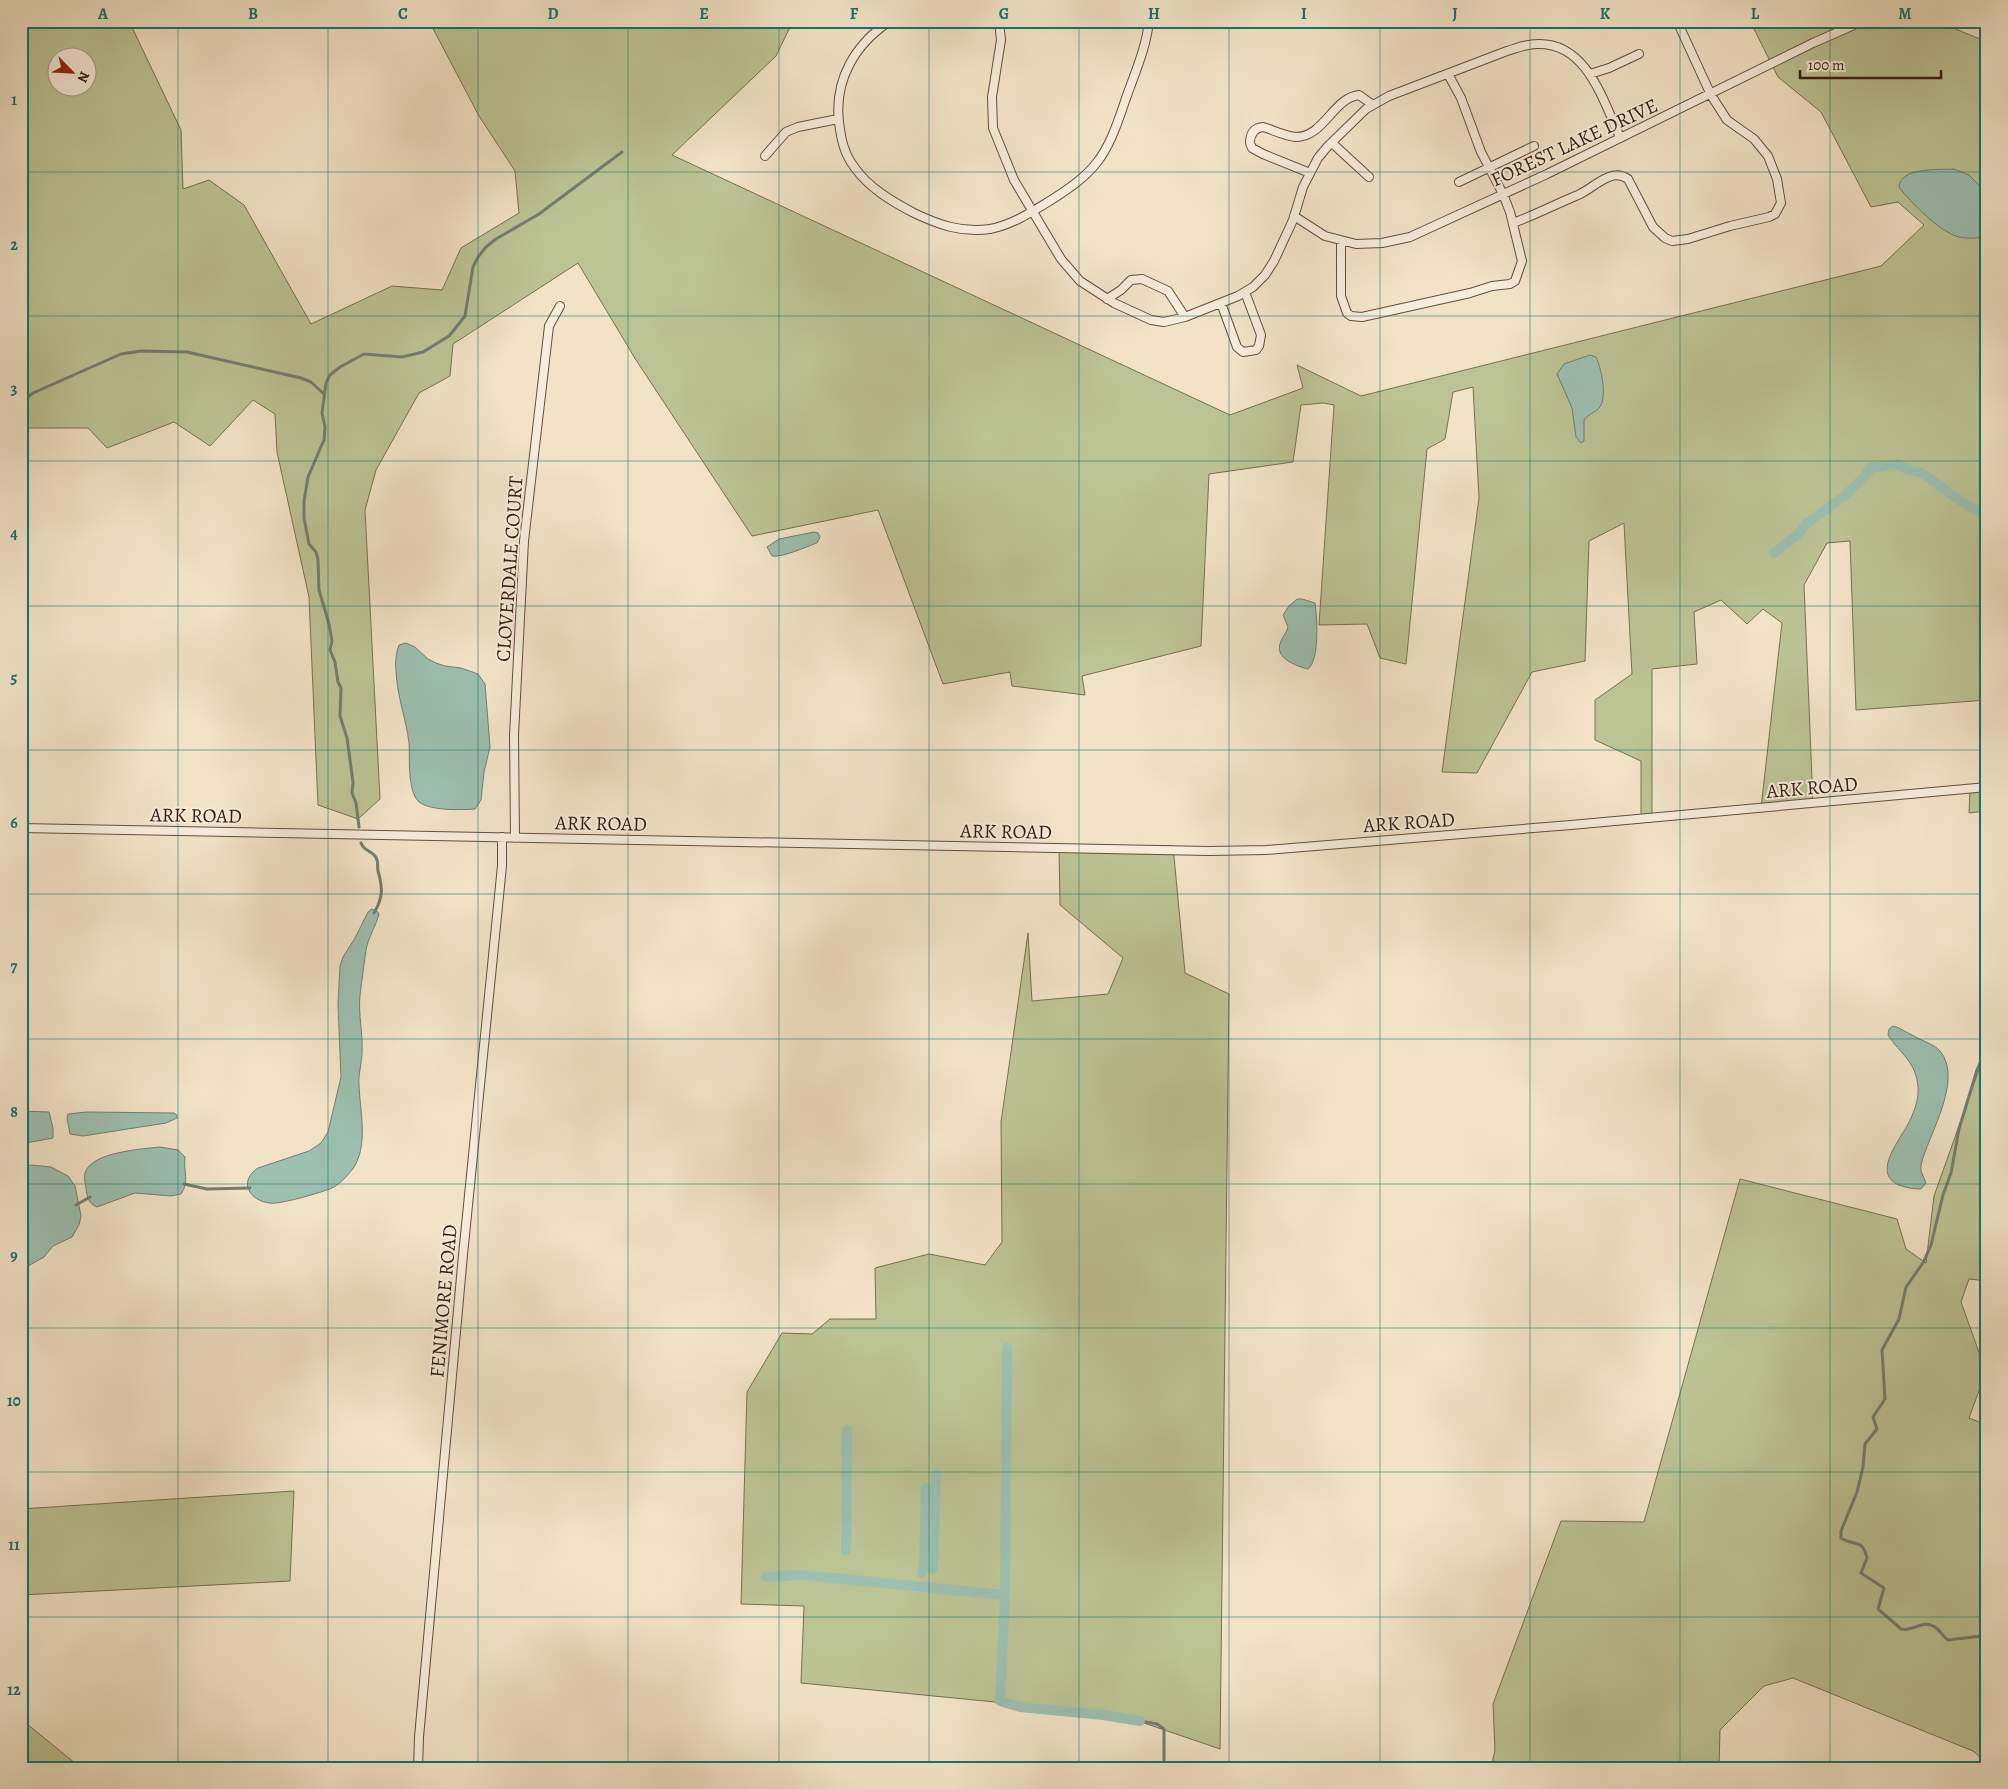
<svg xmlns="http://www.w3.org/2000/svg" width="2008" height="1789" viewBox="0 0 2008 1789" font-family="Alegreya,serif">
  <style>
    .green { fill: #bcc394; stroke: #787052; fill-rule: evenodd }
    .water { fill: #9cbfb0; stroke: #727e70 }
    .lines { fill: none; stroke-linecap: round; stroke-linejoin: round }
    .stream { stroke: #727e70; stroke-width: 3 }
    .canal { stroke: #9cbfb0; stroke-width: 10 }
    .street-casing { stroke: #644e3e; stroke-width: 10 }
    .street { stroke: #f7eddb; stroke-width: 8 }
    .grid { fill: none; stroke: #0f766e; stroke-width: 1; stroke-opacity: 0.55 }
    .labels { text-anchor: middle; stroke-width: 4; stroke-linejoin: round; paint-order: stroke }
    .street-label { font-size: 20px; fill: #341c10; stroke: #f7eddb }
    .neatline { fill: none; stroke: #0f766e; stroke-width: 2 }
    .grid-label { font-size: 16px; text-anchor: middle; font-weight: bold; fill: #0f766e }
  </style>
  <rect width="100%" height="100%" fill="#f2e3c7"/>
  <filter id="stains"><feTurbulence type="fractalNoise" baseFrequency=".004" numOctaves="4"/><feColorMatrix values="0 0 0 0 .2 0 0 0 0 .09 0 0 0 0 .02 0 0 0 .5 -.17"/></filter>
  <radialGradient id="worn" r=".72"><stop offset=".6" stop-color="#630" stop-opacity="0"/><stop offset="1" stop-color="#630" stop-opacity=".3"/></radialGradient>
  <path class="green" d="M21 21H129L181 130 183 189 209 180 244 205 311 324 392 286 442 290 461 248 519 213 515 171 479 116 429 21H793L776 56 672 155 1230 415 1303 388 1297 365 1361 396 1881 266 1924 225 1898 202 1871 207 1821 112 1778 77 1750 21H1936L1985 41 1984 21H1987V700L1856 710 1850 541 1827 543 1804 585 1813 803 1761 808 1782 623 1763 609 1747 624 1721 600 1694 612 1697 664 1652 669V817L1641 818V761L1595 740V700L1632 674 1624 523 1589 541 1585 661 1532 672 1477 773 1442 772 1479 498 1473 387 1453 392 1445 439 1427 449 1406 664 1380 658 1367 624 1319 625 1334 405 1323 403 1301 405 1293 462 1209 474 1201 646 1082 676 1085 695 1012 686 1010 672 943 684 878 510 752 536 636 360 578 263 453 344 450 376 419 393 376 470 365 510 380 799 358 819 318 805 309 597 277 452 275 414 253 400 210 446 174 422 107 448 88 428H21ZM58 58H88V88H58Z
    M1987 787V811L1969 813 1970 789Z
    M1059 846H1173L1185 973 1229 994 1220 1749 1141 1722 995 1702 801 1683 804 1606 741 1604 747 1392 782 1333 812 1334 830 1319H876L875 1268 929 1254 985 1265 1002 1242 1001 1122 1028 933 1032 1001 1108 994 1123 958 1060 905Z
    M1987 1047V1281L1969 1279 1961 1302 1986 1372 1969 1418 1987 1425V1763L1973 1751 1793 1678 1764 1686 1720 1730 1719 1768H1491L1495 1750 1493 1704 1561 1521 1644 1522 1740 1179 1897 1219 1906 1249 1926 1263 1934 1196Z
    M294 1491 290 1581 21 1595V1509Z
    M21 1719 81 1768H21Z"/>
  <path class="water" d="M1954 169 1969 175 1987 193V237C1978 238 1968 239 1959 237 1941 233 1910 202 1899 187 1900 167 1939 170 1954 169Z
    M1590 355 1596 357C1601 367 1608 398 1599 408 1595 413 1588 414 1584 420V441L1581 443 1576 437 1572 408 1557 374 1564 364Z
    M814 532 818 533 820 537 817 543C806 547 781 558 772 556L767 547 779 539Z
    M1297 599H1302L1315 603C1317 618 1320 659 1308 669 1296 666 1273 658 1281 641 1283 636 1287 632 1288 627L1283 615 1289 606Z
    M406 643 415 647 428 659 436 663 445 666 461 668 478 674 485 684 490 747 484 772 481 800 475 809C461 810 430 811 419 802 407 791 410 757 409 743 406 718 397 696 396 671 395 662 396 653 399 645Z
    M372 909 377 911 379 914C376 926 368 938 366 950 364 964 362 980 360 995 358 1014 363 1033 362 1051 362 1063 358 1074 359 1085 360 1112 369 1147 352 1170 346 1177 340 1184 332 1188 323 1192 279 1205 270 1203 249 1201 238 1181 258 1168L309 1151 321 1143 328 1132 341 1077 338 1004 340 966 343 957 355 938 368 912Z
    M1893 1026C1901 1028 1907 1033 1914 1036 1922 1041 1934 1044 1940 1051 1964 1080 1928 1135 1921 1165V1171L1926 1183 1921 1189C1914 1189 1906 1188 1899 1185 1870 1173 1902 1138 1910 1120 1915 1110 1919 1098 1918 1087 1916 1061 1900 1054 1888 1035L1889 1029Z
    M21 1111 49 1112 53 1128V1138L21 1144Z
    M87 1112 174 1113 177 1115V1118L166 1123 83 1136 70 1134 67 1118 68 1114Z
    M160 1147 178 1150 185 1157C183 1172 190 1181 181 1194L171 1196 135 1193 97 1207C88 1203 87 1197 86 1188 85 1183 84 1177 85 1173 91 1152 142 1149 160 1147Z
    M31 1165 51 1167 68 1176 75 1186 81 1216 79 1225 72 1237 53 1246 44 1257 21 1270V1168Z"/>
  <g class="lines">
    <path class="stream" d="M21 402 33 393 121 354 141 351 187 352 301 378 311 382 324 394
      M359 827 356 803 352 793 353 782 347 738 340 716 341 688 338 682 335 662 330 650 332 641 329 624 319 590 318 559 316 552 309 544 304 518V501L308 477 324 440 325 427 322 413 326 383 330 375 340 367 364 354 402 357 423 352 449 336 465 316 473 267 478 257 486 247 496 239 539 214 622 152
      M361 843C364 851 370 850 375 856 379 861 377 866 378 871 383 888 383 898 374 913
      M1987 1047 1977 1070 1959 1129 1951 1173 1943 1195 1931 1245 1923 1263 1906 1287 1899 1319 1882 1350 1885 1399 1873 1417 1877 1429 1865 1444 1863 1467 1857 1492 1841 1531V1538C1854 1547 1862 1537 1867 1558L1861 1573 1884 1588 1878 1609 1901 1629C1913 1632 1921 1620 1933 1626 1940 1629 1942 1636 1948 1640L1981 1636 1987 1641
      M184 1184 207 1189 250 1188
      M76 1205 90 1197
      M1140 1721 1157 1724 1164 1729V1768"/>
    <path class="canal" d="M1774 553 1797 535 1807 523 1843 497 1863 478 1872 467H1879L1898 464 1906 469 1922 473 1962 502 1987 516
      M1007 1348 1005 1595 1000 1701 1020 1707 1103 1715 1140 1721
      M846 1551 847 1430
      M933 1569 936 1474
      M922 1573 924 1564 926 1488
      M766 1577 802 1575 1005 1595"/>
    <defs>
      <path id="street" d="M890 21C855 44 834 80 839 122 841 139 844 154 855 168 869 188 893 202 914 213 939 225 962 233 990 229 1011 225 1030 213 1048 202 1096 172 1106 158 1124 104 1133 77 1146 50 1149 21
        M999 21 1001 40 992 97 993 128 1014 180 1061 259 1080 281 1114 303 1151 320 1164 322 1185 317 1238 296 1253 287 1265 275 1274 261 1293 220 1303 187 1318 158 1328 146 1366 109 1389 96 1507 51C1517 48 1526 44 1537 44 1587 42 1603 101 1620 137
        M1590 74 1609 68 1639 54
        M1332 143 1369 177
        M765 156 786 132 798 127 838 119
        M1310 173 1263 154 1252 148 1250 143C1250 135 1253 128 1263 127 1273 130 1285 136 1296 137 1324 137 1333 98 1359 95L1373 105
        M1459 182 1534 146
        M1294 216 1325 236 1356 244 1382 243 1410 237 1547 174 1813 43 1863 21
        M1513 223C1535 215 1556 204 1578 195 1589 190 1598 181 1609 177 1616 174 1622 175 1628 179L1653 227 1665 238 1672 241 1688 239 1730 226 1769 217 1775 214 1781 203 1777 179 1768 156 1754 139 1727 120 1711 95 1677 21
        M1341 242V296L1347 313 1351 316 1362 317 1470 293 1492 286 1510 284 1515 281 1522 261 1510 212 1503 194 1481 152 1461 98 1448 74
        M1107 299 1121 290 1131 280 1142 279 1168 291 1185 317
        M1221 303 1237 347 1243 352 1256 350 1259 346 1261 335 1245 292
        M21 828 1209 851 1266 850 1571 825 1987 787
        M515 838 514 735 524 541 549 326 560 306
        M418 1768 419 1737 463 1255 502 866V837"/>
    </defs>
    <use href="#street" class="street-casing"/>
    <use href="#street" class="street"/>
  </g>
  <path class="grid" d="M178 21V1768M328 21V1768M478 21V1768M628 21V1768M779 21V1768M929 21V1768M1079 21V1768M1229 21V1768M1380 21V1768M1530 21V1768M1680 21V1768M1830 21V1768M21 172H1987M21 316H1987M21 461H1987M21 606H1987M21 750H1987M21 894H1987M21 1039H1987M21 1184H1987M21 1328H1987M21 1472H1987M21 1617H1987"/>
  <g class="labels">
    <g class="street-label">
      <text transform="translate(1574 142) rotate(-25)" y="7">FOREST LAKE DRIVE</text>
      <text transform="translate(509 569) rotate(-86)" y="7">CLOVERDALE COURT</text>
      <text transform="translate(1812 787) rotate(-5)" y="7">ARK ROAD</text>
      <text transform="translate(196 815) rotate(1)" y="7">ARK ROAD</text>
      <text transform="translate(1409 822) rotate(-4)" y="7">ARK ROAD</text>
      <text transform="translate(601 823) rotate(1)" y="7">ARK ROAD</text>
      <text transform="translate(1006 831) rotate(1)" y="7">ARK ROAD</text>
      <text transform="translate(443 1301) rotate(-85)" y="7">FENIMORE ROAD</text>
    </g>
  </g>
  <rect width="2008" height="1789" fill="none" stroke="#f2e3c7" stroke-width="55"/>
  <g transform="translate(72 72) rotate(114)"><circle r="24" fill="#f7eddb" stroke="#a9998a"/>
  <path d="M0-4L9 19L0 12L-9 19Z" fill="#8f2418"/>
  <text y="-8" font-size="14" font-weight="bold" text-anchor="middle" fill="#341c10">N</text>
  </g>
  <path d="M1800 70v8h141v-8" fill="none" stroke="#341c10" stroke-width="2.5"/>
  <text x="1808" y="70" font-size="15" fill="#341c10" stroke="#f7eddb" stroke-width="4" paint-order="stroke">100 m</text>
  <rect x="28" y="28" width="1952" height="1734" class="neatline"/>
  <g class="grid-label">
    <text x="103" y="19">A</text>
    <text x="253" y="19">B</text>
    <text x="403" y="19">C</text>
    <text x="553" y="19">D</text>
    <text x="704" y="19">E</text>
    <text x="854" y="19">F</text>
    <text x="1004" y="19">G</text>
    <text x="1154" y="19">H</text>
    <text x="1304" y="19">I</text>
    <text x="1455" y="19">J</text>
    <text x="1605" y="19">K</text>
    <text x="1755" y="19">L</text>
    <text x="1905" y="19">M</text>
    <text x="14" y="105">1</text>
    <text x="14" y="250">2</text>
    <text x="14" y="394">3</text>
    <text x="14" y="539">4</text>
    <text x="14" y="683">5</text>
    <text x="14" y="828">6</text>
    <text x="14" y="972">7</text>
    <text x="14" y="1117">8</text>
    <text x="14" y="1261">9</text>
    <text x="14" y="1406">10</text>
    <text x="14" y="1550">11</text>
    <text x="14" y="1695">12</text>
  </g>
  <rect width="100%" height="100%" filter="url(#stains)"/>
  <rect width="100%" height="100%" fill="url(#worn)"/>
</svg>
